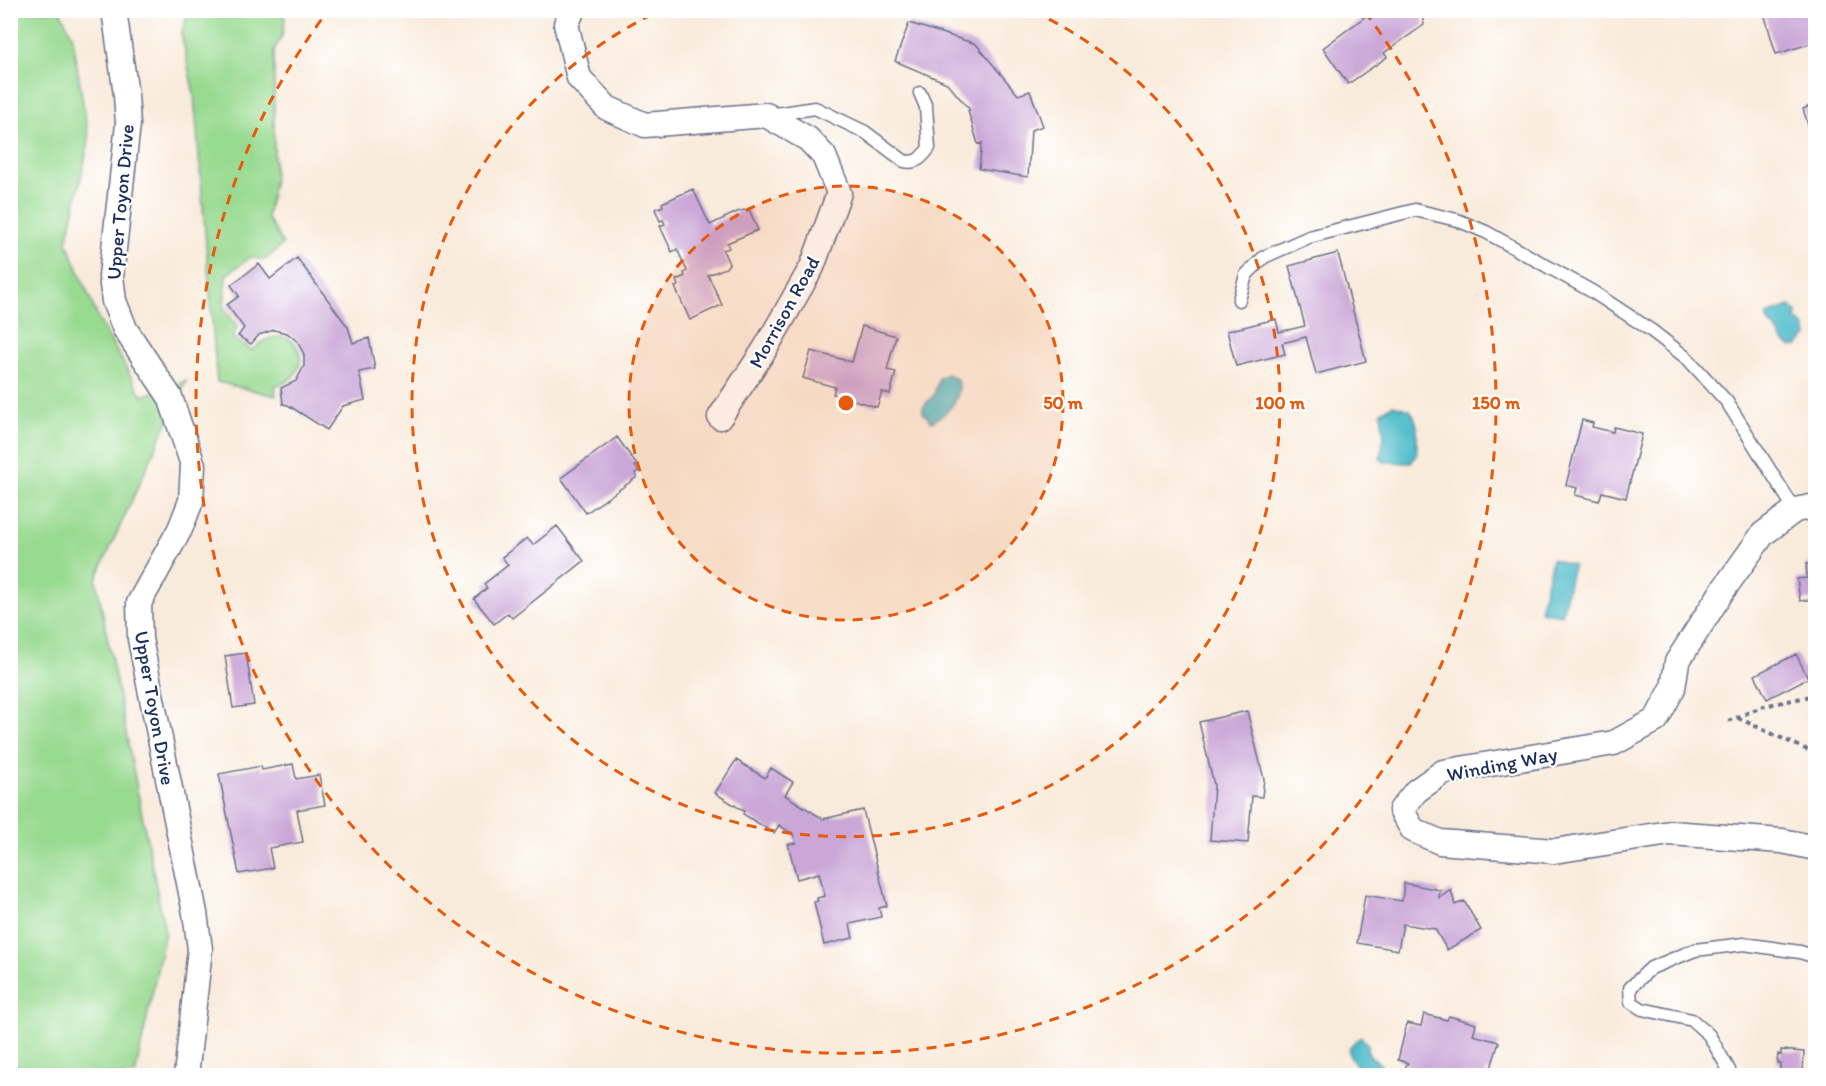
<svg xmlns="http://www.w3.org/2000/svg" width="1826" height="1086" viewBox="0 0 1826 1086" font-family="Itim,sans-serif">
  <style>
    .green { fill: #99da91; stroke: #5a8478; stroke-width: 1.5 }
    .water { fill: #51bdcb; stroke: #367694; stroke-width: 1.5 }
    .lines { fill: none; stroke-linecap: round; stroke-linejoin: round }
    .stream { stroke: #51bdcb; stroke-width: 9 }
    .building { fill: #cba7d8 }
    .lane-casing { stroke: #69718a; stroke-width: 15 }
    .street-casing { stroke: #69718a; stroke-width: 27 }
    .path { stroke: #69718a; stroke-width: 4; stroke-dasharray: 4.5 4.5; stroke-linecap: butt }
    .lane { stroke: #fff; stroke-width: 12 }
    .street { stroke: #fff; stroke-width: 24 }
    .ring { fill: none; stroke: #e8590c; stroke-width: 3; stroke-dasharray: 10 8 }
    .labels { text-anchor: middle; stroke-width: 4.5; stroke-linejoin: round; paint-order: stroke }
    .street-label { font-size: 20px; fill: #1b2f5e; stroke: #fff }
    .centre { fill: #e8590c; stroke: #fff; stroke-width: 3 }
    .ring-label { font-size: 18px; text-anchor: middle; font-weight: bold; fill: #e8590c; stroke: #fff; stroke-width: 4.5; stroke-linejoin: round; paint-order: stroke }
  </style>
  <rect width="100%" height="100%" fill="#fff"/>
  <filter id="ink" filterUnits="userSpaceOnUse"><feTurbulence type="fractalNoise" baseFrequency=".0167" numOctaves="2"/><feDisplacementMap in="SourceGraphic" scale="12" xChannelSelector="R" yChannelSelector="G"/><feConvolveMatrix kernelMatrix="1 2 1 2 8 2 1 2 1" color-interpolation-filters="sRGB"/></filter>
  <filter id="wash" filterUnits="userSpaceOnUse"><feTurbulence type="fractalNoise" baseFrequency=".008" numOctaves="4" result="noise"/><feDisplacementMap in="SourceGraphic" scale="24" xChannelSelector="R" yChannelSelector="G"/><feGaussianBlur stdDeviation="1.35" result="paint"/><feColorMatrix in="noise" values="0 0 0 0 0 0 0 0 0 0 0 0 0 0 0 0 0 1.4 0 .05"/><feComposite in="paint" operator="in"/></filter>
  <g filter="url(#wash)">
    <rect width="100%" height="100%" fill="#f9ebdb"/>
    <path class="green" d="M10 11H60L72 35 89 140 67 242 98 318 142 396 186 381 96 579 165 932 135 1075H11Z
      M185 11H279L285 18 282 36 274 50V178L267 217 283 244 265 260 251 257 226 275 224 308 237 326 233 338 252 350C257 347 262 341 268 339 301 325 317 376 275 386L276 396 217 382 194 94 181 33 186 21Z"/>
    <path class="water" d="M1790 306 1797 312 1796 319 1805 327 1807 336 1798 346 1791 347 1783 341 1775 327 1770 325 1766 317 1770 313Z
      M947 374 958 380C962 399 948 413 932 422L923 413V407L934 395 939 378Z
      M1393 405 1410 410C1422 428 1415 434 1417 454L1411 463 1385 462 1380 459 1384 436 1381 412Z
      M1552 559 1573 565 1562 615 1540 611Z
      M1361 1037 1368 1045 1367 1051 1370 1056 1381 1065 1382 1071 1379 1075H1367C1361 1070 1344 1057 1350 1047 1352 1043 1358 1039 1361 1037Z"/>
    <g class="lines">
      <path class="stream" d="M10 1063 24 1076"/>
    </g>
    <g id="blocks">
      <path class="building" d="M1374 10H1421L1424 25 1384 53 1387 57 1348 84 1323 48Z
        M1763 10H1816V42L1776 54Z
        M909 23 976 44 1018 95 1030 91 1043 126 1031 130 1028 177 979 169 982 143 978 144 968 111 970 110 947 83 895 61Z
        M1816 103V140L1813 141 1803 109Z
        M693 189 710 225 737 212 749 209 758 230 727 243 729 248 723 250 729 264 726 268 708 275 722 305 690 320 675 287 678 286 676 280 685 276 684 273 687 271 677 249 672 252 660 226 665 224 663 220 660 221 655 209 663 206 662 203Z
        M1338 253 1366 361 1316 374 1306 337 1282 343 1285 354 1236 366 1227 331 1276 319 1279 332 1305 326 1289 266Z
        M297 258 348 327 353 343 369 338 375 369 359 372 365 400 343 406 327 430 288 405 283 404 281 388 296 381 304 366V355L298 342 287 333 274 330 259 335 251 344 238 336 244 328 227 305 239 296 231 285 259 264 270 279Z
        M862 326 896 336 887 370 896 372 890 394 882 392 877 407 833 394 835 387 803 378 811 351 852 362Z
        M1582 420 1593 423 1592 427 1613 432 1614 427 1642 434 1626 498 1602 492 1599 501 1575 495 1577 488 1566 485Z
        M617 437 637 465 635 466 639 471 635 473 637 477 586 513 561 478Z
        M557 526 584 561 512 618 508 613 494 624 474 599 487 588 484 584 508 565 502 557 527 538 533 545Z
        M1816 563V599L1800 601 1797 579 1807 578 1806 564Z
        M246 653 254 705 233 708 225 656Z
        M1796 654 1808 678 1767 699 1755 675Z
        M1247 711 1264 779 1262 797 1252 796 1248 843 1210 840 1214 785 1199 722Z
        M736 760 765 778 771 768 793 782 785 795 823 819 863 810 887 906 879 908 881 917 850 924 853 938 824 945 814 902 818 901 817 898 825 896 819 873 797 879 788 844 796 843 793 834 779 825 774 833 743 814 744 811 715 793Z
        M293 764 296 779 319 775 325 805 297 810 303 842 269 848 273 868 239 874 219 774 261 766 262 770Z
        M1404 883 1440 890 1439 898 1451 890 1455 905 1464 901 1481 930 1447 950 1435 929 1403 924 1398 950 1357 943 1365 895 1402 901Z
        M1424 1014 1447 1020 1449 1016 1476 1024 1473 1035 1499 1042 1490 1071 1487 1070 1485 1076 1461 1074V1076H1394L1395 1073 1401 1075 1408 1063 1398 1060 1407 1023 1421 1026Z
        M1781 1050 1804 1052 1803 1073H1816V1076H1776L1777 1071 1780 1072V1063H1777L1778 1054 1781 1055Z"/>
    </g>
  </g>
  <g filter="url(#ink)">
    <use href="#blocks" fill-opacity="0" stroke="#69718a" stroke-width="1.5"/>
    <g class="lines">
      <defs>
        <path id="lane" d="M770 115 815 108 865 132 904 161C917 164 922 157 929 148L926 107 920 93
          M1239 300 1246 275 1264 257 1309 237 1415 210 1457 220 1486 232 1593 292 1652 331 1688 359 1727 402 1795 510
          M1729 1076V1070L1709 1035 1692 1020 1642 1009 1631 1002 1630 988 1651 968 1695 950 1744 944 1800 952 1816 957"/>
        <path id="street" d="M114 10 126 95 128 124 111 276 114 301 125 329 170 397 193 465 191 501 180 529 139 603 140 639 195 913 200 949 186 1076
          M573 10 566 24 579 78 607 108 645 125 766 115 808 139 824 156 839 193 812 267 765 349 720 417
          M1816 506 1795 510 1763 534 1723 590 1677 662 1673 688 1656 720 1614 743 1443 772 1416 791 1401 810 1413 830 1440 842 1554 851 1670 833 1782 841 1816 848"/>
      </defs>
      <use href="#lane" class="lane-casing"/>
      <use href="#street" class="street-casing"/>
      <path class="path" d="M1738 718 1816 754
        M1728 721 1764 706 1816 695"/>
      <use href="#lane" class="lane"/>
      <use href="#street" class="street"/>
    </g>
  </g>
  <circle cx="846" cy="403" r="217" fill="#e8590c" fill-opacity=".12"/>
  <g class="ring">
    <circle cx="846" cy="403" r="217"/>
    <path d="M1033 11A434 434 0 1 1 659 11"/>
    <path d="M1365 12A650 650 0 1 1 327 12"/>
  </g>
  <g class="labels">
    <g class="street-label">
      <text transform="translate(120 202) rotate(-85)" y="7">Upper Toyon Drive</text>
      <text transform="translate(784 312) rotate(-61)" y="7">Morrison Road</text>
      <text transform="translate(155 708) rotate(80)" y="7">Upper Toyon Drive</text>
      <text transform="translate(1502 764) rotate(-11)" y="7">Winding Way</text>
    </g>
  </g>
  <circle cx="846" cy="403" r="9" class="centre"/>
  <g class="ring-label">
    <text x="1063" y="409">50 m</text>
    <text x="1280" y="409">100 m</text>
    <text x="1496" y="409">150 m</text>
  </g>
  <rect width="1826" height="1086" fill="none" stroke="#fff" stroke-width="36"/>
</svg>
